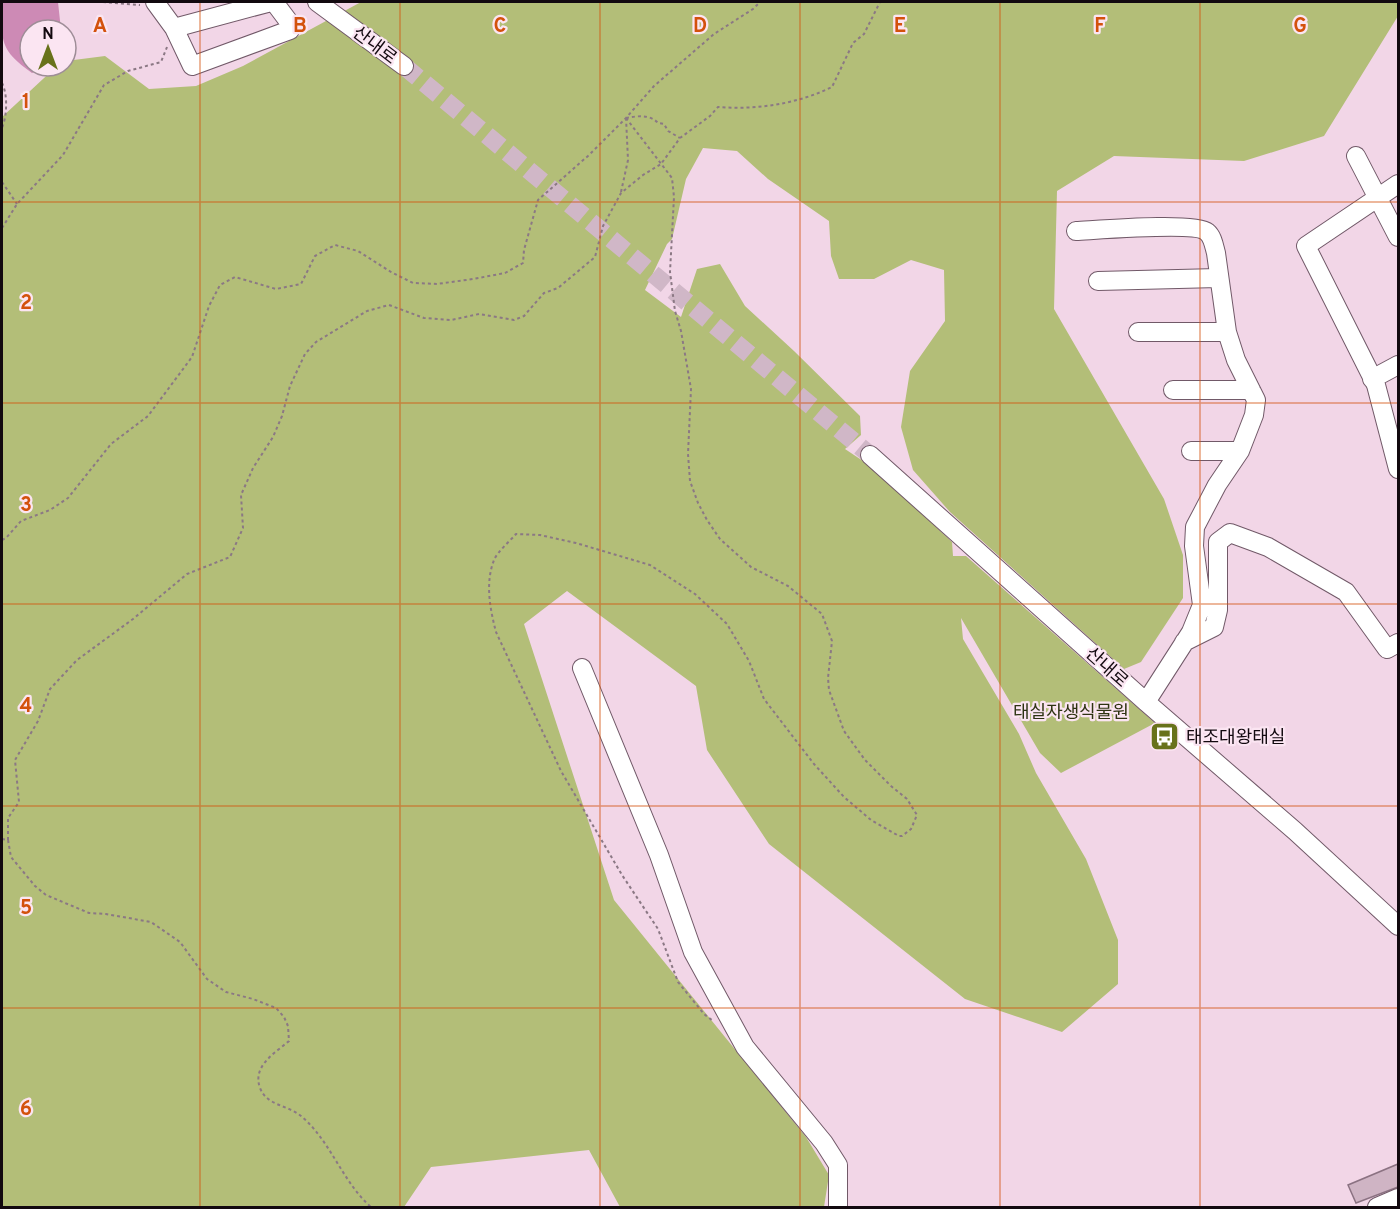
<svg xmlns="http://www.w3.org/2000/svg" width="1400" height="1209" viewBox="0 0 1400 1209" font-family="Overpass,'Noto Sans KR',sans-serif">
  <style>
    .green { fill: #b3be78 }
    .water { fill: #cd8ab5 }
    .building { fill: #cfb4c4; stroke: #8b7282; stroke-width: 1.5 }
    .lines { fill: none; stroke-linecap: round; stroke-linejoin: round }
    .minor-tunnel { stroke: #d0b7c7; stroke-width: 18; stroke-dasharray: 18 9; stroke-linecap: butt }
    .minor-casing { stroke: #715968; stroke-width: 20 }
    .path { stroke: #8b7884; stroke-width: 2; stroke-dasharray: 3 3; stroke-linecap: butt }
    .minor { stroke: #fff; stroke-width: 18 }
    .grid { fill: none; stroke: #d3510c; stroke-width: 1.5; stroke-opacity: 0.55 }
    .labels { text-anchor: middle; stroke-width: 4.5; stroke-linejoin: round; paint-order: stroke }
    .street-label { font-size: 18px; fill: #12090f; stroke: #fbe5f2 }
    .park-label { font-size: 18px; fill: #2e3312; stroke: #fbe5f2 }
    .poi-label { font-size: 18px; fill: #12090f; stroke: #fbe5f2; text-anchor: start }
    .grid-label { font-size: 20px; text-anchor: middle; font-weight: bold; fill: #d3510c; stroke: #fbe5f2; stroke-width: 4.5; stroke-linejoin: round; paint-order: stroke }
  </style>
  <rect width="100%" height="100%" fill="#f2d6e7"/>
  <path class="green" d="M361 2H1398V16L1324 136 1244 161 1114 156 1057 191 1054 309 1164 499 1183 555V598L1141 662 1124 669 950 512 913 470 901 427 910 371 945 321 944 270 911 260 874 279H839L831 256 829 221 768 179 737 151 703 148 686 179 672 239 667 244 645 290 681 317 697 269 720 264 745 306 794 351 860 416 861 435 845 449 872 467 952 542 953 556H966L1155 723 1061 773 1040 753 961 618 963 639 1019 734 1036 773 1086 859 1118 940V984L1062 1032 965 999 769 844 707 750 696 686 567 591 524 624 614 900 806 1137 829 1175 824 1207H620L589 1150 431 1167 404 1207 2 1208V117L57 66H66V61L105 56 149 89 196 86 243 66Z"/>
  <path class="water" d="M2 2H58L61 30H30V66H46L32 73C0 50 1 42 2 2Z"/>
  <path class="building" d="M1398 1164V1187L1356 1203 1348 1185Z"/>
  <g class="lines">
    <path class="minor-tunnel" d="M404 66 870 455"/>
    <defs>
      <path id="minor" d="M155 2 174 28 192 66 290 30 289 22 274 2
        M317 2 404 66
        M174 28 271 2
        M1356 156 1398 237
        M1398 184 1306 246 1376 385 1398 469
        M1076 231C1097 230 1195 222 1207 232 1213 237 1214 246 1216 253L1227 332 1236 360 1256 400 1254 415 1240 451 1217 485 1195 527 1194 546 1202 605 1191 632 1146 702
        M1098 281 1218 278
        M1138 332H1227
        M1372 379 1398 365
        M1173 390H1251
        M1191 451H1240
        M870 455 1146 702 1295 831 1398 926
        M1184 642 1214 627 1218 610V542L1230 533 1268 547 1346 592 1387 649 1398 643
        M582 668 659 855 693 952 745 1047 824 1143 838 1165V1208
        M1377 1207 1398 1198"/>
    </defs>
    <use href="#minor" class="minor-casing"/>
    <path class="path" d="M103 2 140 5
      M2 83C8 95 7 116 2 128
      M626 118 672 178 674 197 670 272 675 311 681 331 691 389 688 454 690 481 698 503 707 520 720 539 751 567 788 586 822 614 832 641 828 678 829 690 844 731 865 760 891 786 907 799 917 815 911 829 902 836H899L871 820 844 797 814 764 764 699 749 661 727 624 695 594 650 565 576 543 540 535 516 534C509 542 498 551 494 560 485 583 490 609 496 632L561 771 622 875 658 929 678 982 704 1014 713 1021
      M626 118C637 116 650 114 658 123L664 124 668 131 680 138
      M2 182 17 204
      M621 192 628 160 626 118
      M2 228 17 204 63 155 104 85 128 71 161 62 167 47
      M2 540 6 538 21 521 50 510 68 498 111 444 148 416 192 357 209 306 220 285 235 277 276 289 301 284 315 256 335 245 358 251 391 272 413 283 437 284 473 279 505 273 523 263 524 250 538 200 589 155 626 118 654 86 714 34 753 9 760 2
      M2 839 8 840V818L19 802 15 760 38 721 50 689 77 660 133 619 187 574 230 557 243 528 241 495 253 468 273 437 282 416 290 386 305 354 316 342 367 311 389 305 424 318 451 320 479 314 514 320 524 316 544 293 558 288 595 257 603 226 621 193 643 175 661 164 680 138 710 116 718 107C757 110 797 104 832 87L853 43 864 34 880 2
      M8 840 11 857 35 886 46 895 89 913 106 914 151 922 180 942 207 979 226 992 253 999 276 1008 284 1017 288 1026 289 1041C275 1053 252 1066 260 1088 267 1106 288 1105 301 1116 331 1141 342 1182 372 1208"/>
    <use href="#minor" class="minor"/>
  </g>
  <path class="grid" d="M200 2V1208M400 2V1208M600 2V1208M800 2V1208M1000 2V1208M1200 2V1208M2 202H1398M2 403H1398M2 604H1398M2 806H1398M2 1008H1398"/>
  <defs>
    <symbol id="bus-square" viewBox="-11 -11 22 22"><rect x="-9" y="-9" width="18" height="18" rx="4" fill="#68721b" stroke="#fbe5f2"/><path d="M-5-6H5V4H4V6H2V4H-2V6H-4V4H-5ZM-3.5-4V0h7V-4ZM-3.5 1.2v1.5H-2V1.2ZM2 1.2v1.5H3.5V1.2Z" fill="#fff"/></symbol>
  </defs>
  <g fill-rule="evenodd">
    <use href="#bus-square" x="1148" y="720" width="33" height="33"/>
  </g>
  <g class="labels">
    <g class="street-label">
      <text transform="translate(375 45) rotate(37)" y="6">산내로</text>
      <text transform="translate(1107 667) rotate(42)" y="6">산내로</text>
    </g>
    <g class="park-label">
      <text x="1071" y="718">태실자생식물원</text>
    </g>
    <g class="poi-label">
      <text x="1186" y="743">태조대왕태실</text>
    </g>
  </g>
  <g class="grid-label">
    <text x="100" y="32">A</text>
    <text x="300" y="32">B</text>
    <text x="500" y="32">C</text>
    <text x="700" y="32">D</text>
    <text x="900" y="32">E</text>
    <text x="1100" y="32">F</text>
    <text x="1300" y="32">G</text>
    <text x="26" y="108">1</text>
    <text x="26" y="309">2</text>
    <text x="26" y="511">3</text>
    <text x="26" y="712">4</text>
    <text x="26" y="914">5</text>
    <text x="26" y="1115">6</text>
  </g>
  <rect width="1400" height="1209" fill="none" stroke="#12090f" stroke-width="6"/>
  <g transform="translate(48 48)"><circle r="28" fill="#fbe5f2" stroke="#9e8d97" stroke-width="1.5"/>
  <path d="M0-4.5L10 22L0 15L-10 22Z" fill="#68721b"/>
  <text y="-9" font-size="16" font-weight="bold" text-anchor="middle" fill="#12090f">N</text>
  </g>
</svg>
